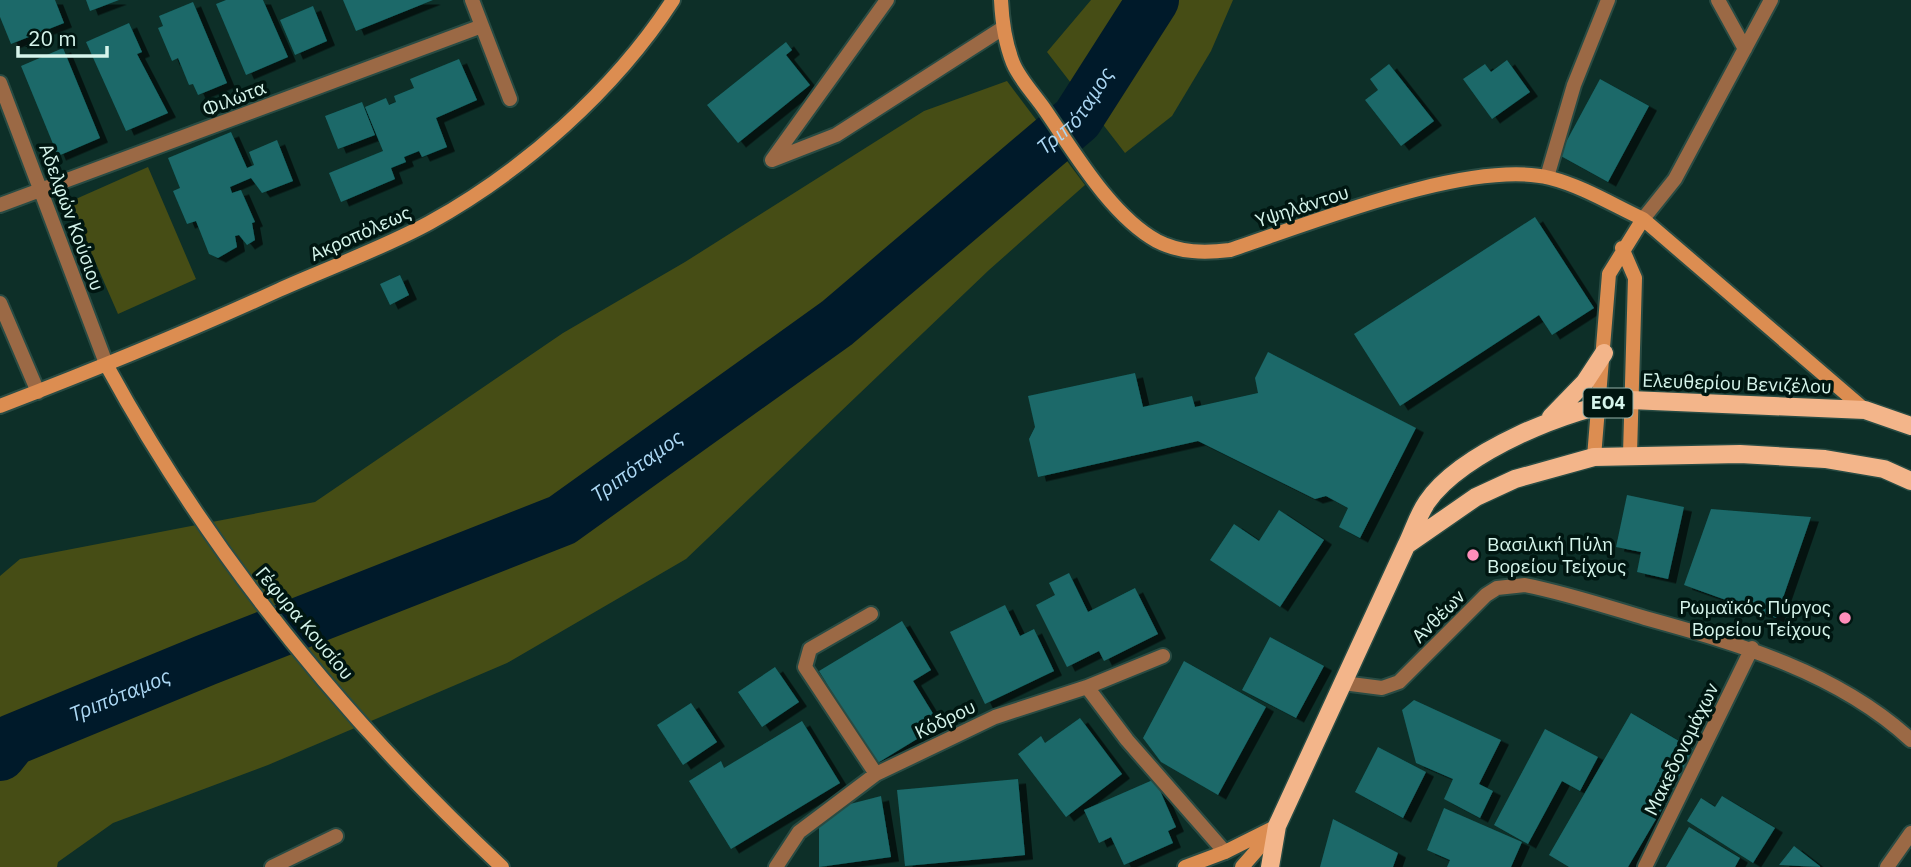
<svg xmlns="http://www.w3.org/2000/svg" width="1911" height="867" viewBox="0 0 1911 867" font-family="'IBM Plex Sans',sans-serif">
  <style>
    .green { fill: #464d15 }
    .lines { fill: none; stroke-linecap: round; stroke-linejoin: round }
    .river { stroke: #001a2a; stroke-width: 52 }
    .building { fill: #1a6969; filter: url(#shadow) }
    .street-casing { stroke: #294b43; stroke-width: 18 }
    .secondary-casing { stroke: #294b43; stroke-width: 18 }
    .primary-casing { stroke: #294b43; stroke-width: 21 }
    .street { stroke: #9b6945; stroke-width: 14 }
    .secondary { stroke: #dc8d51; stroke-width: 14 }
    .primary { stroke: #f3b58a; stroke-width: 18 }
    .poi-dot { fill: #ff8eba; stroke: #001611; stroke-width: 2.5 }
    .labels { text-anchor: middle; stroke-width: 7; stroke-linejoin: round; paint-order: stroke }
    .shield { fill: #001611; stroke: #96b2aa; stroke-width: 2 }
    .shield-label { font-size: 18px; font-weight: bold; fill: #d6f5ec }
    .street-label { font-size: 19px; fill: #d6f5ec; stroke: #001611 }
    .poi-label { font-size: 19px; fill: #d6f5ec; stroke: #001611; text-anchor: start }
    .water-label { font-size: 21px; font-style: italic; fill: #acd8f4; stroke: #001611 }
  </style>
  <defs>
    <filter id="shadow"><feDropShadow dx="8" dy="4.5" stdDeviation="0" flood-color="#0009"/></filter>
  </defs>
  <rect width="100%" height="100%" fill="#0d2f28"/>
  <path class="green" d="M1091 0H1233L1211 51 1172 116 1125 153 1047 52Z
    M1007 81 1085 185 989 270 686 559 507 663 268 765 113 823 58 862 57 867H0V576L20 559 315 502 563 333 685 262 924 111Z
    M148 167 196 279 118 314 69 202Z"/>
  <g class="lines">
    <path class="river" id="s1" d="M0 755 12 740 206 660 562 520 837 323 1077 119 1153 0"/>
  </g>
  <path class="building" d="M0 0H55L64 23 11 44 0 17Z
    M86 0H119L90 11Z
    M226 0H263L288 57 246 75 216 4Z
    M343 0H433L356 31Z
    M193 2 227 83 198 95 193 84 189 85 178 58 172 61 158 28 163 26 159 16Z
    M313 6 327 41 295 55 280 20Z
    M129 23 142 52 137 54 168 113 126 131 86 42Z
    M786 42 792 50 786 55 810 85 738 143 707 105Z
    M63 48 100 138 58 156 21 66Z
    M459 59 477 100 436 118 447 147 422 157 419 151 404 157 406 162 391 168 395 179 341 202 329 173 383 151 365 107 386 98 389 105 396 102 394 96 414 88 410 79Z
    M1507 60 1530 92 1492 119 1463 79 1485 64 1491 72Z
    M1389 64 1434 121 1401 146 1365 100 1378 90 1370 79Z
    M1600 79 1649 106 1608 182 1559 155Z
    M362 102 375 135 338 149 325 116Z
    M231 132 247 168 254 165 249 152 277 140 293 181 262 193 251 178 230 187 232 193 241 190 255 222 252 223 255 240 247 245 239 235 235 236 237 247 218 258 209 254 196 221 187 224 173 191 180 188 168 158Z
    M1535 217 1594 308 1552 335 1539 315 1400 406 1354 334Z
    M400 275 409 295 390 305 380 284Z
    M1268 352 1416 428 1360 538 1339 527 1348 508 1326 496 1315 499 1198 441 1038 477 1029 439 1035 427 1028 396 1135 373 1143 407 1192 396 1195 407 1258 393 1255 378Z
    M1627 495 1684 507 1668 579 1637 572 1641 552 1616 547Z
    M1711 509 1811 517 1776 618 1684 585Z
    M1279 510 1324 540 1280 607 1210 560 1234 524 1259 541Z
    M1069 573 1088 612 1135 588 1158 634 1104 661 1099 651 1067 667 1036 605 1055 595 1049 583Z
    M1005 605 1020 636 1034 629 1054 671 985 704 950 632Z
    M902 621 931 670 913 681 940 725 876 764 819 671Z
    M1270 637 1324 666 1296 718 1242 690Z
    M1184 661 1266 707 1218 795 1161 762 1143 738Z
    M775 667 799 702 762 727 738 692Z
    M1414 700 1501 740 1479 784 1493 791 1480 818 1444 799 1453 779 1416 763 1402 710Z
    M691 703 717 742 683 765 657 725Z
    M1631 713 1696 751 1628 867H1569L1549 855Z
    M1080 718 1122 774 1066 817 1018 754 1041 736 1045 743Z
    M802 721 840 783 731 849 689 781 721 761 724 768Z
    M1545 729 1598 757 1580 791 1562 781 1528 844 1494 825Z
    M1378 747 1426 772 1403 818 1355 792Z
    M1018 779 1025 855 905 866 897 790Z
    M1155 779 1176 827 1168 831 1173 843 1124 865 1111 837 1099 843 1084 810Z
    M881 796 891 857 819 867V827L850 804Z
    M1722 796 1775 828 1753 863 1687 821 1701 798 1715 807Z
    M1444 808 1522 842 1511 867H1447L1450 860 1427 850Z
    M1333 819 1398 853 1393 867H1320Z
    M1689 827 1740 858 1735 867H1666Z
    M1794 846 1821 867 1779 865Z"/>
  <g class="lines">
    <defs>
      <path id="street" d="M472 0 510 99
        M887 0 772 160 836 135 1003 28
        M1718 0 1745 49
        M0 83 107 366
        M1547 177 1574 85 1608 0
        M0 205 482 26
        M1643 219 1675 179 1771 0
        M0 303 38 392
        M871 614 810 649 805 667 876 774
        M1343 683 1382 688 1399 682 1486 595 1497 588 1525 585C1566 593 1605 606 1645 618 1739 644 1837 672 1911 740
        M1087 687 1127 740 1225 852
        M272 867 336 836
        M776 867 799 832 876 774 995 717 1087 687 1163 656
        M1645 867 1752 648
        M1887 867 1911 833"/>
      <path id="secondary" d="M1001 0C1002 21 1005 43 1013 63 1019 78 1033 93 1043 107 1073 150 1110 215 1157 241 1180 253 1205 253 1230 250 1309 224 1471 158 1550 178 1582 186 1613 205 1643 219L1609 274 1594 457
        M1643 219 1865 410
        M1622 248 1635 278 1630 454
        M107 366C209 553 346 721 502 867
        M0 406C94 370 187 332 279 290 328 268 381 249 429 223 523 171 614 91 673 0
        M1185 867 1225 852 1277 826
        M1242 867 1272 833"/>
      <path id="primary" d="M1551 417 1585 382 1604 353
        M1408 544 1476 497 1515 479 1594 457 1740 454 1825 459 1884 469 1911 481
        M1270 867 1277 826 1406 546C1413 532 1418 515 1427 502 1461 452 1571 407 1630 400L1865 410 1911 426"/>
    </defs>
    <use href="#street" class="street-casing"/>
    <use href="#secondary" class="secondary-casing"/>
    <use href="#primary" class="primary-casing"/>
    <use href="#street" class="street"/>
    <use href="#secondary" class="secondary"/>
    <use href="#primary" class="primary"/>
  </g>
  <g class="poi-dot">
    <circle cx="1473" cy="555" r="7"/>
    <circle cx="1845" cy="618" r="7"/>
  </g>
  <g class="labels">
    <rect class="shield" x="1583.5" y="388.5" width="49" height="29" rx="5"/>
    <g class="shield-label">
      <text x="1608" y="409">ΕΟ4</text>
    </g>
    <g class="street-label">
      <text transform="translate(234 98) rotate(-21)" y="7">Φιλώτα</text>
      <text transform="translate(1302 206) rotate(-18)" y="7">Υψηλάντου</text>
      <text transform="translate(72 217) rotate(70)" y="7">Αδελφών Κούσιου</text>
      <text transform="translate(360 233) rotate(-24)" y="7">Ακροπόλεως</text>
      <text transform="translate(1737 383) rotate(2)" y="7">Ελευθερίου Βενιζέλου</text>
      <text transform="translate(1438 616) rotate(-45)" y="7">Ανθέων</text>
      <text transform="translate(305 623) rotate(50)" y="7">Γέφυρα Κουσίου</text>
      <text transform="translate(945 719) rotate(-26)" y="7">Κόδρου</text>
      <text transform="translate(1681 749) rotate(-64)" y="7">Μακεδονομάχων</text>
    </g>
    <g class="poi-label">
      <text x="1487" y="551">Βασιλική Πύλη<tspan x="1487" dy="22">Βορείου Τείχους</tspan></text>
      <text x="1831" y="614" text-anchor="end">Ρωμαϊκός Πύργος<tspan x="1831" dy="22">Βορείου Τείχους</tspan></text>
    </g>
    <g class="water-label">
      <text dy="7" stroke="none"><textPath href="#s1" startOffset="1270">Τριπόταμος</textPath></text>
      <text dy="7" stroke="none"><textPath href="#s1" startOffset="704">Τριπόταμος</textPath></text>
      <text dy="7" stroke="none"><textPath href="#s1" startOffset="136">Τριπόταμος</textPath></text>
    </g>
  </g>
  <path d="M18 46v10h89v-10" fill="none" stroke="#d6f5ec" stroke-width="3.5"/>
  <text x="28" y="46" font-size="21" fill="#d6f5ec" stroke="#001611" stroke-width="5" paint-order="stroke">20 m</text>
</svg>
